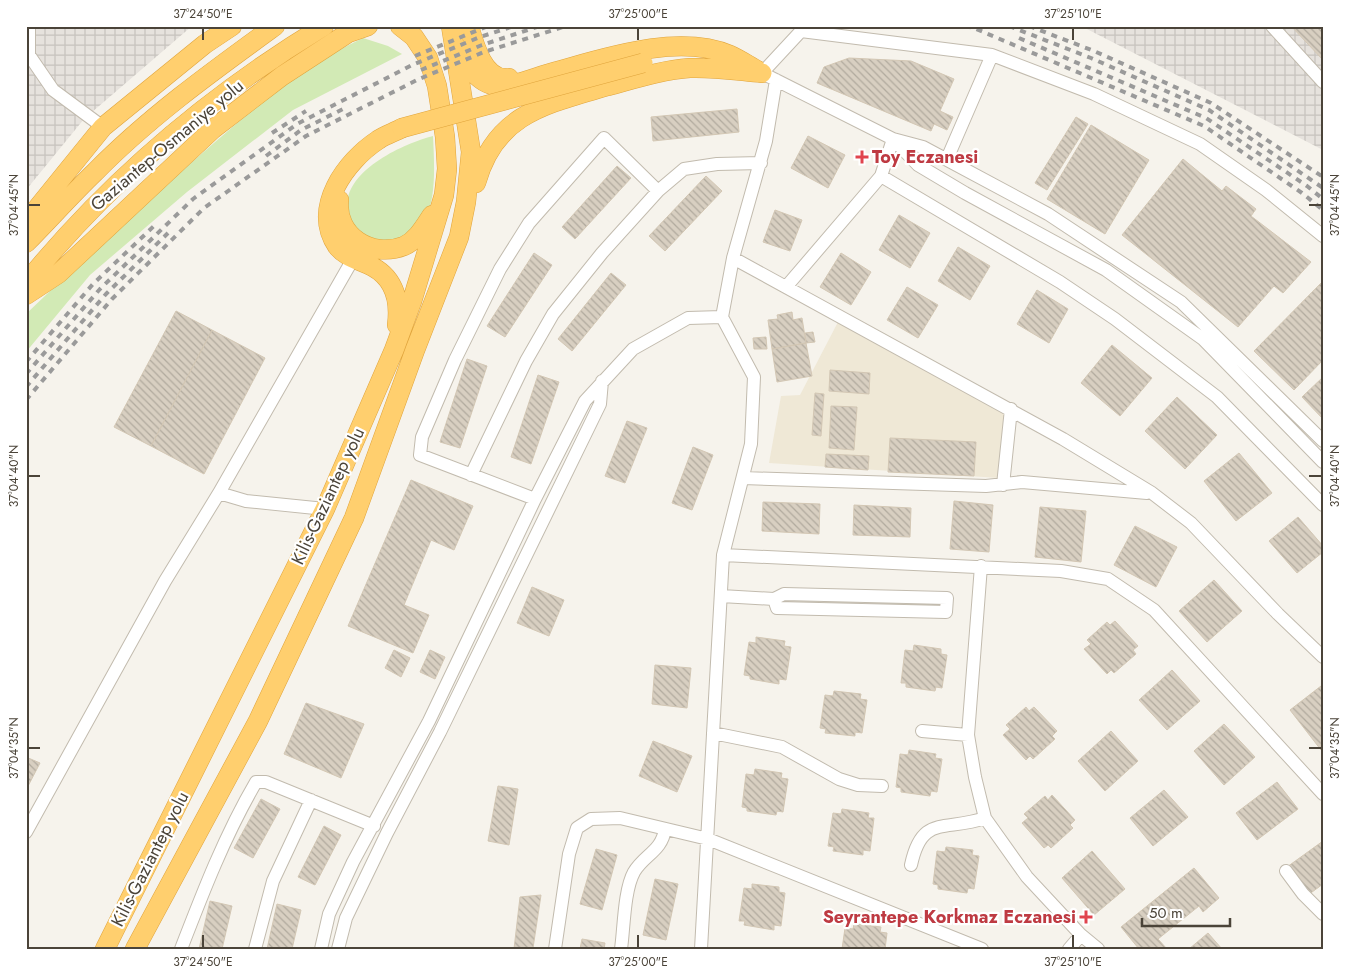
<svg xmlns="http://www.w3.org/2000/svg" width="1349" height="975" viewBox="0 0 1349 975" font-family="Jost,sans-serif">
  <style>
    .industrial { fill: url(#industrial-grid) }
    .education { fill: #efe8d6 }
    .green { fill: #d2eab5 }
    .building { fill: url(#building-back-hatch); stroke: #d3c7b4 }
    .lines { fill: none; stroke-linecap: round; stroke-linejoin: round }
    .minor-casing { stroke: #c2bbae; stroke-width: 14 }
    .highway-casing { stroke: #e0a43c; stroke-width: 20 }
    .minor { stroke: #fff; stroke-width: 12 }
    .highway { stroke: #ffcf6e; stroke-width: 19 }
    .rail { stroke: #9a9a9a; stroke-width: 4; stroke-dasharray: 6 6; stroke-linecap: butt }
    .highway-bridge-casing { stroke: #e0a43c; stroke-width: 20; stroke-linecap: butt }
    .highway-bridge { stroke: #ffcf6e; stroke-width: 19 }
    .ticks { fill: none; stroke: #4b4439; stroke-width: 2 }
    .health-dot { fill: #e0444e; stroke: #fff; stroke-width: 2 }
    .labels { text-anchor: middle; stroke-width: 4.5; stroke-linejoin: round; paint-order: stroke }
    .street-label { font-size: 18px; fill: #4b4439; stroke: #fff }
    .health-label { font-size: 18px; font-weight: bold; fill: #be3a42; stroke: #fff; text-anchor: start }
    .neatline { fill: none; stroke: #4b4439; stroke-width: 2 }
    .ticks-label { font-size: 12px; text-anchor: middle; fill: #4b4439 }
  </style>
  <defs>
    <pattern id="industrial-grid" width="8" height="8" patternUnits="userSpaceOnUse" patternTransform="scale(1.25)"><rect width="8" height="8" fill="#e6e2dd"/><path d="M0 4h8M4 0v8" fill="none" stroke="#c7c3be"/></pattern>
    <pattern id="building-back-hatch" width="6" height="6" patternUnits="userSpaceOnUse" patternTransform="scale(1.25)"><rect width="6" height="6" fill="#d8cfc1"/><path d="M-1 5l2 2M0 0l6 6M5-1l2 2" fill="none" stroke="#b1aa9e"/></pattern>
  </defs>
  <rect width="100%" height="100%" fill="#f6f3ec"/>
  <path class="industrial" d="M26 26H192L84 119 26 190Z
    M1081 26H1323V150Z"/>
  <path class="education" d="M838 322 1005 408 999 478 769 463 781 396 800 395Z"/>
  <path class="green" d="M363 38 388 46 402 54 293 110 187 192 90 275 26 352V314C77 265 130 217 183 170 239 121 295 70 363 38Z
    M433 136C434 159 437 198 425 219 410 247 366 253 351 221 330 177 401 144 433 136Z"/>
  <path class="building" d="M1291 26H1323V60Z
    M849 58 911 61 954 79 940 111 953 117 947 130 934 124 931 131 817 83 824 67Z
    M737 109 739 132 653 141 651 117Z
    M1076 117 1088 124 1047 190 1035 183Z
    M1091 125 1149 160 1105 234 1047 199Z
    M808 136 845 155 828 188 791 168Z
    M1183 159 1222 191 1226 186 1256 209 1251 216 1311 262 1283 293 1274 286 1238 327 1122 235Z
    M617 166 631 178 575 239 562 227Z
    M706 176 722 191 665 251 649 236Z
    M775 210 802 220 790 251 763 242Z
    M899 215 930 233 910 268 879 250Z
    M958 247 990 266 970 300 938 281Z
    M534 253 552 265 505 337 487 326Z
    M841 253 871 272 851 305 820 287Z
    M611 273 626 285 572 351 558 339Z
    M1323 281V360L1294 390 1254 351Z
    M907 287 938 305 918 338 887 320Z
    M1037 290 1068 309 1049 343 1017 324Z
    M176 311 212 330 151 446 114 427Z
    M792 312 793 320 802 318 806 343 772 349 768 320 778 319 777 315Z
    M212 330 265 358 204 474 151 446Z
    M813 332 815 342 806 343 805 333Z
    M766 337 767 349H754L753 338Z
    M806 343 812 376 777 382 772 349Z
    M1112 345 1152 378 1120 416 1081 383Z
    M467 359 487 366 460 448 440 442Z
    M830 370 870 373 869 394 829 391Z
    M538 375 559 382 531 464 511 457Z
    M1323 377V419L1302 397Z
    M815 393 824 394 821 436 812 435Z
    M1177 397 1217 435 1185 469 1145 431Z
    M831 406 857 407 854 450 829 448Z
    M627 421 647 428 625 483 605 476Z
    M890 438 976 442 974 476 888 472Z
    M693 447 713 455 692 510 672 503Z
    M1239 453 1272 493 1236 521 1204 481Z
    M826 454 869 456 868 470 825 467Z
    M411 480 473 506 454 550 431 540 404 605 429 615 413 653 348 626Z
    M954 501 993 505 989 552 950 549Z
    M763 502 820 504 819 534 762 531Z
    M854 505 911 508 910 537 853 535Z
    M1040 507 1086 511 1081 562 1035 557Z
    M1298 517 1323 546V552L1297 573 1269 541Z
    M1135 526 1177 547 1156 587 1114 565Z
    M1214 580 1242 611 1207 642 1179 611Z
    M532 587 564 600 549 636 517 623Z
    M1115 621 1138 646 1133 650 1136 654 1114 673 1111 670 1107 674 1084 649 1091 644 1087 640 1107 622 1110 625Z
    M756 637 785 641 784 646 791 647 786 680 779 679V684L750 679V676L744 675 749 642 756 643Z
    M914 645 941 649V654L947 655 942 688 936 687 935 691 906 687V683H901L905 650 913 651Z
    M394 650 410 658 401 677 385 668Z
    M430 650 445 657 435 679 420 672Z
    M655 665 691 668 687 708 652 704Z
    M1172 670 1200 701 1167 730 1139 700Z
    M1321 686 1323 688 1321 750 1290 710Z
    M834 691 861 694 860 699 867 700 862 733 855 732V736L825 733 826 729 820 728 825 695 833 696Z
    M306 703 364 724 341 778 284 754Z
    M1026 707 1029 711 1034 707 1057 731 1052 736 1055 739 1033 759 1030 756 1026 760 1003 735 1010 729 1006 725Z
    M1224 724 1255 757 1224 785 1194 751Z
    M1111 731 1138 761 1105 791 1078 761Z
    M653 741 692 756 677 792 639 776Z
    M909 750 936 754 935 758 942 759 937 792 931 791 930 796 901 792V788L896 787 900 754 908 755Z
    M26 757 40 763 26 790Z
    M755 769 782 773 781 778 788 779 783 812 777 811 776 815 747 811V808L742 807 746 774 754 775Z
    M1277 782 1298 809 1257 840 1236 813Z
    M498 786 518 789 509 845 488 841Z
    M1164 790 1188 817 1153 846 1130 818Z
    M1052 795 1075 820 1070 825 1073 828 1051 848 1048 845 1044 848 1022 823 1028 818 1024 814 1045 796 1048 800Z
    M261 799 280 809 253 858 234 848Z
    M842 809 869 813 868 818H874L870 851 863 850V855L833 851 834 847 828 846 833 813 841 814Z
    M324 826 341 835 315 885 298 877Z
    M1323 841V884L1308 895 1287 867Z
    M946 847 973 850 972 855 979 856 974 889 968 888 967 893 938 889V885L933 884 937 851 945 852Z
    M596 849 617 855 602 910 580 904Z
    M1092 851 1125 889 1094 915 1062 878Z
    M1194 868 1219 898 1203 912 1199 906 1158 939 1167 949H1139L1121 927Z
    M655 879 678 884 666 940 643 935Z
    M752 884 779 887V892L785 893 781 926 774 925V930L744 925 745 921H739L744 888 752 889Z
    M541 895 533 948 514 949 520 897Z
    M210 901 232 906 222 949H199Z
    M277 904 301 910 292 949H267Z
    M854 924 881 927 880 932 887 933 885 949H842L845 928 853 929Z
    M1208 933 1222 949H1189Z
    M582 939 605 943 604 949H580Z"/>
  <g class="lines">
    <defs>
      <path id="minor" d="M29 26V55L53 90 103 127
        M1272 26 1323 82
        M893 139 918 165 965 193 1106 270 1203 339 1323 462
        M947 159 992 55
        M881 176 1060 282 1115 319 1217 397 1323 505
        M1323 236 1266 190 1200 144 1094 94 992 55 801 31 762 73 893 139 923 147 1048 214 1181 302 1323 441
        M733 258 1063 439 1152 493 1191 523 1278 614 1323 657
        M786 287 881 176 893 139
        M471 475 526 361 553 314 602 253 658 191 684 169 717 164 761 163
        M743 478 986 486 1022 482 1147 493
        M1003 485 1011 409
        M219 493 246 501 325 509
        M535 499 420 455 422 437 455 360 500 269 529 223 604 138 658 191
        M723 555 1061 571 1108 579 1154 610 1323 794
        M981 566 968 735 975 777 985 818 1027 877 1081 935 1098 949
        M721 596 774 599 784 594 947 598 946 612 777 608 774 599
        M922 731 968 735
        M713 733 782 747 839 779 858 785 882 786
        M26 832 165 581 219 493 353 259
        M911 865C922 814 944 832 985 818
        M1286 871 1303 894 1323 914
        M181 949C203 892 225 835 256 782H266L374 826
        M255 949 273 881 311 800
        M321 949 329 914 353 862 429 721 535 499 585 401 633 349 688 318 722 317
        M338 949 346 918 387 833 440 732 600 404 602 381
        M555 949 569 854 577 828 591 819 620 818 708 839 982 949
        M621 949C624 928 624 890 634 872 644 855 662 851 665 829
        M701 949 723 555 751 444 754 377 722 317 733 258 766 141 776 80
        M1069 949 1081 935"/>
      <path id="highway" d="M469 26C474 44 484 82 509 78
        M458 49C467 66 480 87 502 86 519 85 538 76 554 72 605 58 678 33 730 55 739 59 748 65 757 70
        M476 183C495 113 547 104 608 86 634 79 662 70 690 68 713 67 739 71 762 73
        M339 200C335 235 371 259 404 246 417 240 424 227 432 215
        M26 222 103 127 205 44 232 26
        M26 243C49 220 71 195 95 172 149 117 213 71 275 26
        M26 283C109 181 212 94 324 26
        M26 295 58 274 213 129 282 76 348 33 368 26
        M397 325C400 302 395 279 373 267 360 260 346 258 337 246 311 208 346 161 378 140 385 135 395 132 402 128
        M105 949 325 509 394 350 412 301 444 195 447 169 445 137 437 86 428 58 414 37 400 26
        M135 949 258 721 354 518 415 350 459 237 466 202 471 152 451 26"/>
    </defs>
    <use href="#minor" class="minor-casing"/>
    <use href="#highway" class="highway-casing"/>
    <use href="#minor" class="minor"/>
    <use href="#highway" class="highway"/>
    <path class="rail" d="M965 26 974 28 1204 126 1302 193 1323 210
      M1009 26 1091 58 1209 110 1323 188
      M1029 26 1094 51 1211 103 1323 177
      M1019 38 1206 118 1307 186 1323 199
      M415 56 488 26
      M421 70 482 45 540 26
      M272 133 306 111
      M266 156 301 130 347 107
      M26 362 93 284 155 225
      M26 374 100 289 193 199 297 124 412 65 480 37 514 26
      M26 387 106 294 168 233
      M26 400 112 299 204 208 306 136 419 79 484 52 566 26"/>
    <defs>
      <path id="highway-bridge" d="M402 128 643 63"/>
    </defs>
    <use href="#highway-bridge" class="highway-bridge-casing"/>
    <use href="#highway-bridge" class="highway-bridge"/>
  </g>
  <path class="ticks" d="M203 28V40M638 28V40M1073 28V40M28 205H40M1309 205H1322M28 476H40M1309 476H1322M28 748H40M1309 748H1322M203 935V948M638 935V948M1073 935V948"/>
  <g class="health-dot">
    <path d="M859.5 149.5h5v5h5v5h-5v5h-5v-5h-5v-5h5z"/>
    <path d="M1083.5 909.5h5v5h5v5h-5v5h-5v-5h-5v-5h5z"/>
  </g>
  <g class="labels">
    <g class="street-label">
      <text transform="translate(167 145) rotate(-40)" y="6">Gaziantep-Osmaniye yolu</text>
      <text transform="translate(328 496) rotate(-65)" y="6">Kilis-Gaziantep yolu</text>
      <text transform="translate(150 859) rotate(-63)" y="6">Kilis-Gaziantep yolu</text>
    </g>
    <g class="health-label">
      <text x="872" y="163">Toy Eczanesi</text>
      <text x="1076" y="923" text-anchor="end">Seyrantepe Korkmaz Eczanesi</text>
    </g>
  </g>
  <rect width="1349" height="975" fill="none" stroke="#ffffff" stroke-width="55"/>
  <path d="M1142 918v8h88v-8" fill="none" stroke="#4b4439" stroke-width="2.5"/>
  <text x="1149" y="918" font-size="15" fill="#4b4439" stroke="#ffffff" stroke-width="4" paint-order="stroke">50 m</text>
  <rect x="28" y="28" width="1294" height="920" class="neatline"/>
  <g class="ticks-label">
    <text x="203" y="18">37°24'50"E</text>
    <text x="638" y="18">37°25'00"E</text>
    <text x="1073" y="18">37°25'10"E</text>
    <text transform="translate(14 205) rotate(-90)" y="4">37°04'45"N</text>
    <text transform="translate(1335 205) rotate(-90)" y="4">37°04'45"N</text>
    <text transform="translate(14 476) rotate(-90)" y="4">37°04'40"N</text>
    <text transform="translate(1335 476) rotate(-90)" y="4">37°04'40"N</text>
    <text transform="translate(14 748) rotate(-90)" y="4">37°04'35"N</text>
    <text transform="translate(1335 748) rotate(-90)" y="4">37°04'35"N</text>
    <text x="203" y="966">37°24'50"E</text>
    <text x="638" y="966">37°25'00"E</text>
    <text x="1073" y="966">37°25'10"E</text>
  </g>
</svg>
